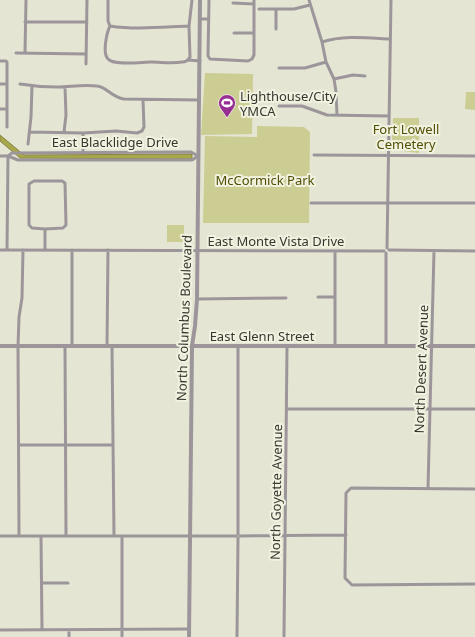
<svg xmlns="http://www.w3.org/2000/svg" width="475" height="637" viewBox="0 0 475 637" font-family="'Noto Sans',sans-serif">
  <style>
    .green { fill: #cccd93 }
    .water { fill: #a8a74b; stroke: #868543 }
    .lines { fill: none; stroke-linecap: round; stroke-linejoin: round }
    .minor { stroke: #9c969b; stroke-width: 3 }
    .tertiary { stroke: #9c969b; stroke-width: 4 }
    .labels { text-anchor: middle; stroke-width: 4; stroke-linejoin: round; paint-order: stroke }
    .poi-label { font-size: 13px; fill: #373730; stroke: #f2f2e1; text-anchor: start }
    .park-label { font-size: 13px; fill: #514f05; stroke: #f2f2e1 }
    .street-label { font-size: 13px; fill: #373730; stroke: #f2f2e1 }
  </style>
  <rect width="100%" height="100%" fill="#e5e5d4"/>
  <path class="green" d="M205 73 253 74 252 134 201 135Z
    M466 92H475V110L465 109Z
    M393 118H419V153L403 151 394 146 392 139Z
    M257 126 304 127 310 132 309 223H203L205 136 257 137Z
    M167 225H184V242H167Z"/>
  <path class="water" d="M0 135 24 155 192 154V159L20 158 0 141Z"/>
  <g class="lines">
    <path class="minor" d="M108 0V21L110 26
      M209 0 208 56 210 59 248 61 252 59 254 55V0
      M309 0 322 42 326 62 334 79 336 92 337 115
      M233 3 254 4
      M259 9H294L310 5
      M276 9V29
      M200 19H209
      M25 22H87
      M110 26C107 32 102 53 108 59 114 66 142 62 151 62 161 62 172 64 182 62 186 62 188 61 190 57L189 26 192 0
      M110 26C136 30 163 27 189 26
      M234 33H253
      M322 42C344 35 368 38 390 39
      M16 53 86 54
      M25 53 26 0
      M188 60 200 61
      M0 61H6L7 62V127
      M86 64 87 0
      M279 68H305L326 62
      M334 79 353 75 365 76
      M0 84H7
      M20 84C32 86 44 87 57 87 70 87 83 84 97 86 107 87 111 97 124 99L199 100
      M279 106H302L327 115 389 116
      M0 109H7
      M30 132 83 133 116 131 137 133 142 131 144 127 143 100
      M64 132 66 115 65 87
      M83 133V152
      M28 144 31 117 32 86
      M314 155 475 156
      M0 156H8L18 160H192L198 156 191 152 12 153 8 156
      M311 203H475
      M45 229 32 228 29 225V184L34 181H62L65 183 66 225 63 228 45 229V250
      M387 248 391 0
      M0 250 384 251
      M7 250 8 156
      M389 250 475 251
      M335 251V346
      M318 297H335
      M197 299 286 298
      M65 346 66 535
      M72 346V250
      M107 346 108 250
      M112 346 114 536
      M386 346V253
      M287 409H475
      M19 445H113
      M428 488 434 251
      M475 489 351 488 346 493 345 578 352 585 475 584
      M238 534V346
      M0 536H236
      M19 536 18 346 19 317 22 298 23 250
      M41 536 42 630
      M122 536V637
      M240 536 346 535
      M42 583H68
      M0 630 189 629
      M69 630V637
      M237 637 238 538
      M284 637 287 347"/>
    <path class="tertiary" d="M0 346H475
      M189 637 192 346 195 326 197 299 200 0"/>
  </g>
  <defs>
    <symbol id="stadium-pin" viewBox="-11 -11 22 30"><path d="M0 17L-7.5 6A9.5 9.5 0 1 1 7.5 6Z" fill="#972e91" stroke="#f2f2e1"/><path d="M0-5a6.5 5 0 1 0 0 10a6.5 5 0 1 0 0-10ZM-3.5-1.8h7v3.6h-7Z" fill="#fff"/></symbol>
  </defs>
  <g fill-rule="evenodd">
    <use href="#stadium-pin" x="217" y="93" width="20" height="27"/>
  </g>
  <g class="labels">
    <g class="poi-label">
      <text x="240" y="101">Lighthouse/City<tspan x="240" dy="15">YMCA</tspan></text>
    </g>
    <g class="park-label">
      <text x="406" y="134">Fort Lowell<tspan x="406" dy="15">Cemetery</tspan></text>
      <text x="265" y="185">McCormick Park</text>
    </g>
    <g class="street-label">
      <text x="115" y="147">East Blacklidge Drive</text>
      <text x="276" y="246">East Monte Vista Drive</text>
      <text transform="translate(184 318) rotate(-88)" y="5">North Columbus Boulevard</text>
      <text x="262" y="341">East Glenn Street</text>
      <text transform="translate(421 369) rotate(-88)" y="5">North Desert Avenue</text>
      <text transform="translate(276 492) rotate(-89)" y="5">North Goyette Avenue</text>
    </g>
  </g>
</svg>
